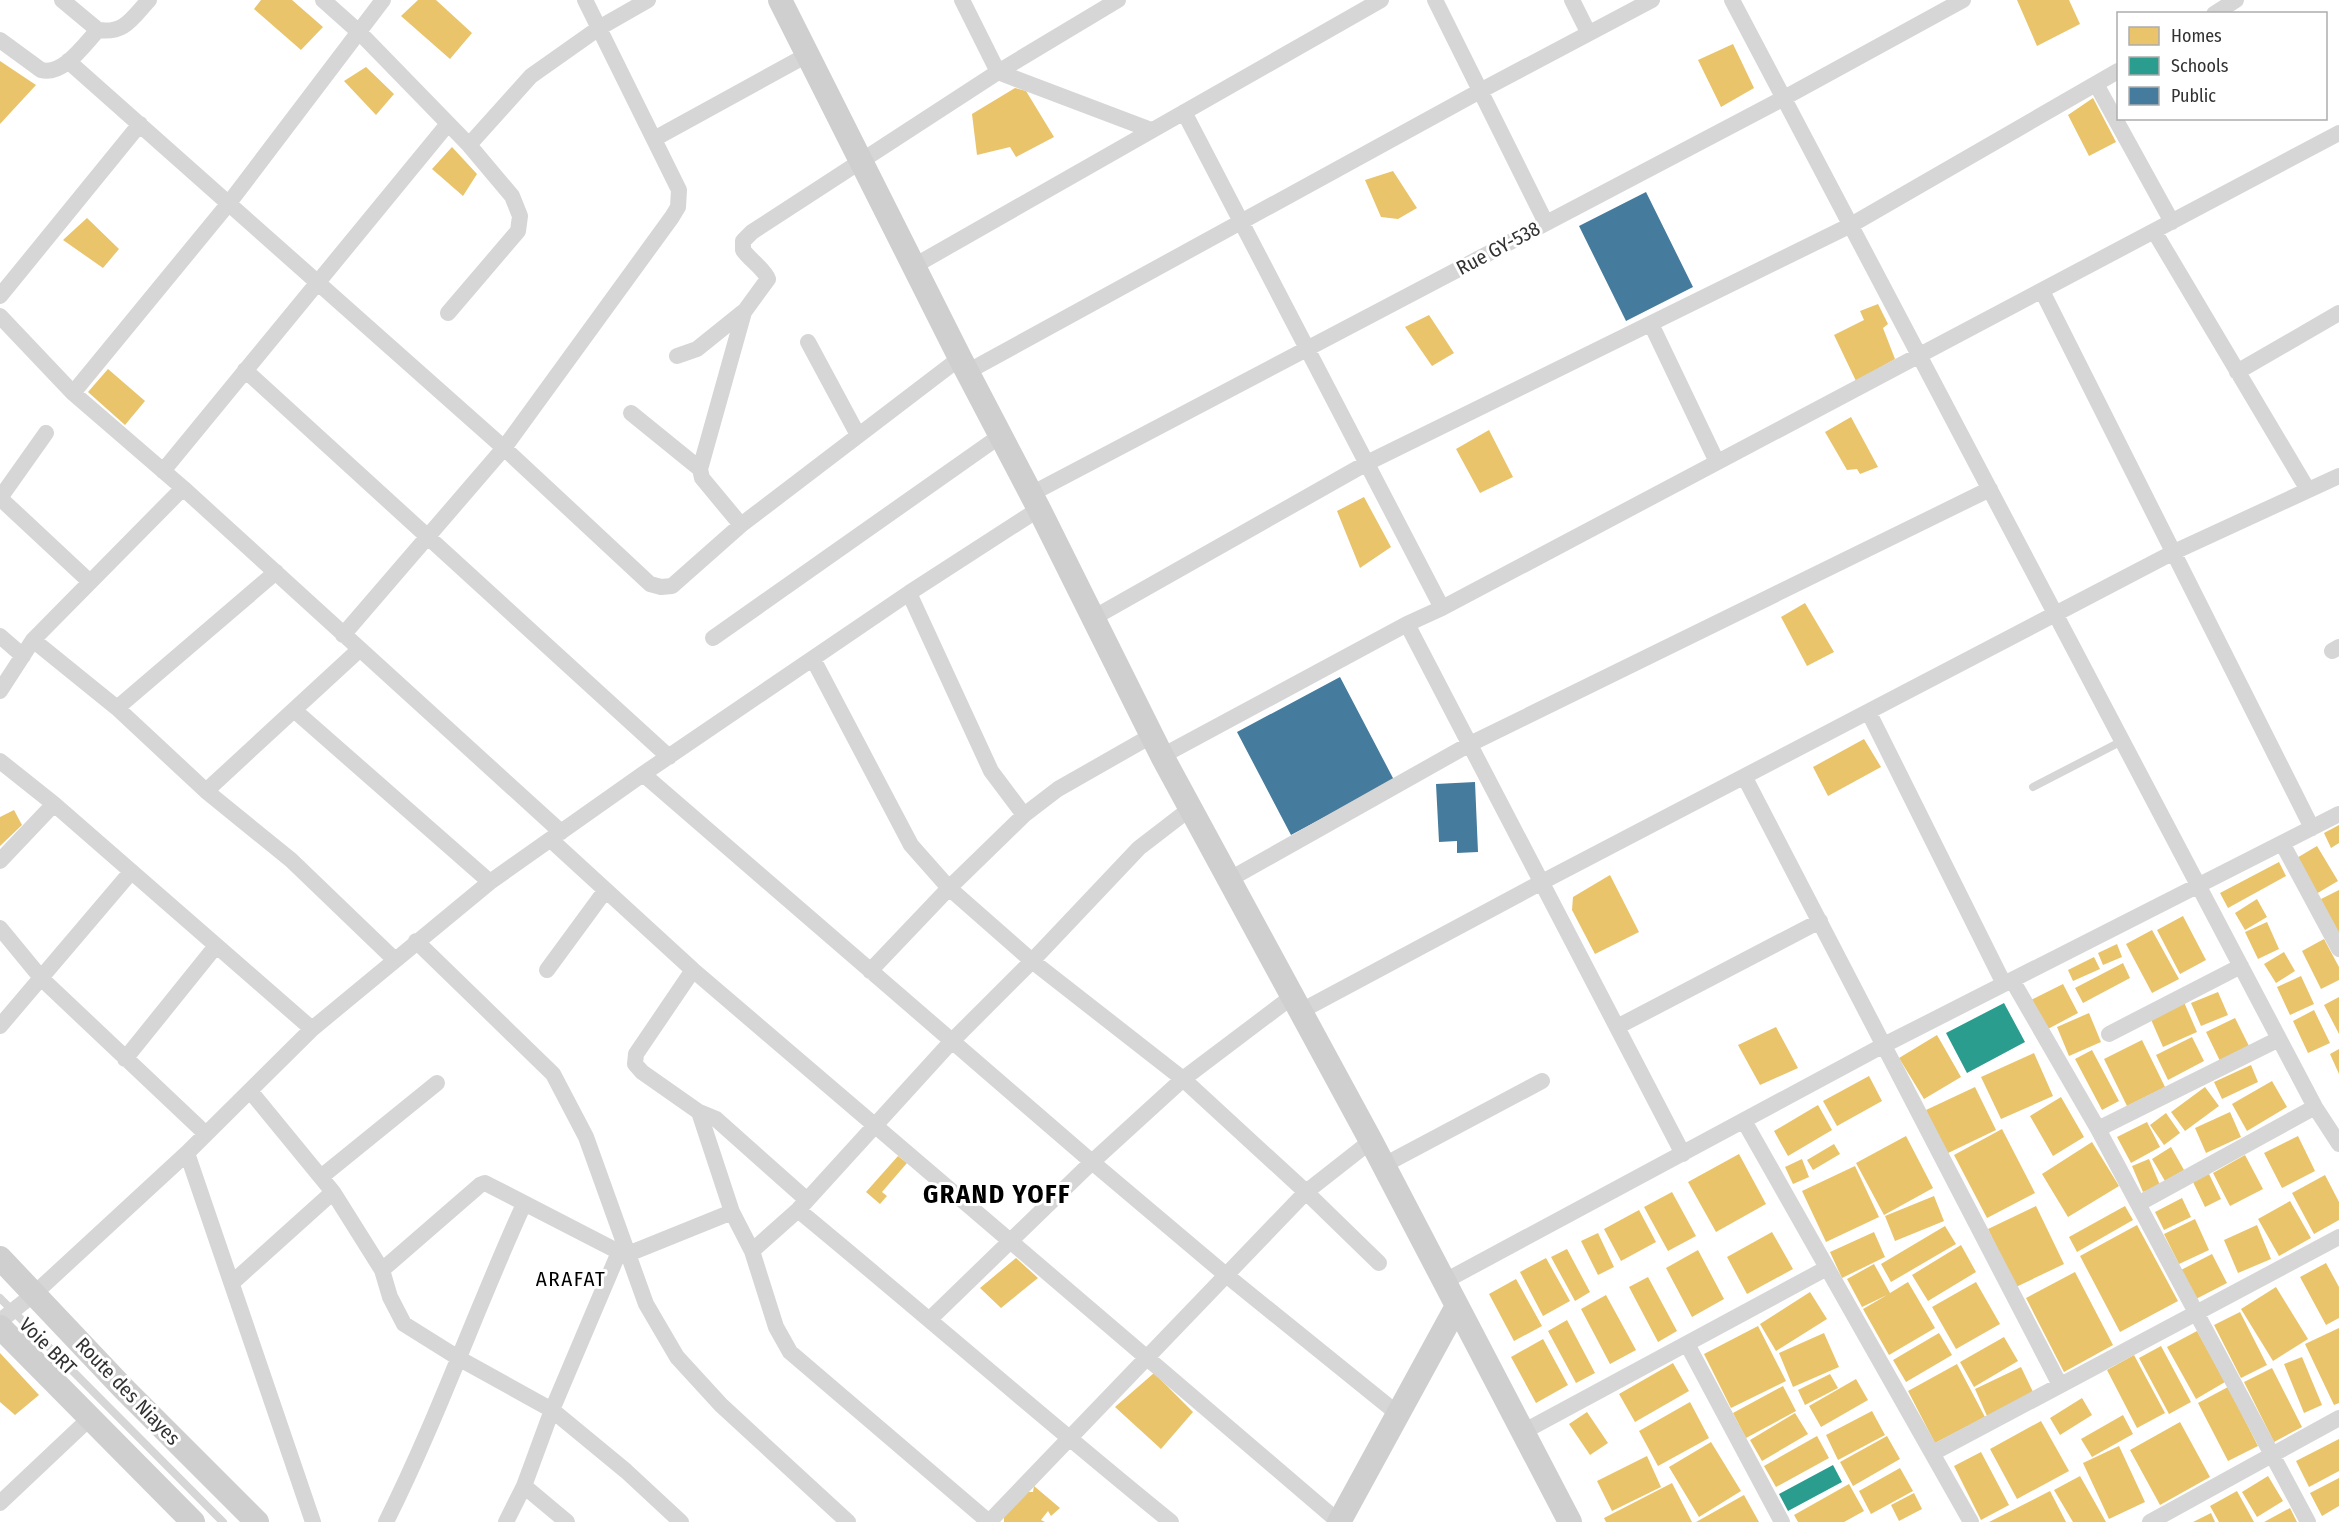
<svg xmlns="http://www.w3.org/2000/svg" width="2339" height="1522" viewBox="0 0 2339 1522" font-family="'Fira Sans Condensed',sans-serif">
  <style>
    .homes { fill: #e9c46a }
    .schools { fill: #2a9d8f }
    .public { fill: #457b9d }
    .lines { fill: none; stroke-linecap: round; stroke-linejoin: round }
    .lane { stroke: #d6d6d6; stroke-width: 8 }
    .street { stroke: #d6d6d6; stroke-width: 16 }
    .secondary { stroke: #cfcfcf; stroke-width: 24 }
    .labels { text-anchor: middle; stroke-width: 6; stroke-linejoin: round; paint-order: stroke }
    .street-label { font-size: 20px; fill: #323232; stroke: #fff }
    .neighbourhood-label { font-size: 21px; letter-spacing: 1.5px; fill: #000; stroke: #fff }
    .district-label { font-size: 26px; font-weight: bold; letter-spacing: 1.5px; fill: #000; stroke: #fff }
  </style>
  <rect width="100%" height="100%" fill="#fff"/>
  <path class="homes" d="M261 0H292L323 27 301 50 254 9Z
    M418 0H436L472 33 450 59 401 16Z
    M2017 0H2069L2080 24 2037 46Z
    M1733 44 1754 88 1721 107 1698 60Z
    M0 61 36 85 0 124Z
    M366 67 394 94 376 115 344 81Z
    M1015 88 1026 91 1054 137 1016 157 1010 147 977 155 972 114Z
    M2093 98 2116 142 2089 156 2068 115Z
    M452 147 477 174 463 196 432 169Z
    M1393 171 1417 208 1398 219 1381 217 1365 180Z
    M87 218 119 249 103 268 63 240Z
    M1878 304 1888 324 1883 328 1895 359 1856 381 1834 335 1864 320 1860 311Z
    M1429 315 1454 353 1432 366 1405 327Z
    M108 369 145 401 125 425 88 392Z
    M1851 417 1878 467 1860 474 1857 469 1847 470 1825 432Z
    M1489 430 1513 477 1480 493 1456 449Z
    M1364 497 1391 547 1360 568 1337 511Z
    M1805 603 1834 652 1807 666 1781 617Z
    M1864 739 1881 767 1828 796 1813 767Z
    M14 810 22 825 0 846V817Z
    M2339 825V843L2331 848 2324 833Z
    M2317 846 2338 881 2316 894 2295 859Z
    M2279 862 2286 876 2228 908 2220 893Z
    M1610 875 1639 932 1595 954 1572 910 1573 897Z
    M2339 890V940L2319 900Z
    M2257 899 2267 917 2245 930 2235 913Z
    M2183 916 2206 960 2180 974 2157 930Z
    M2267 922 2279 949 2258 959 2245 932Z
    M2152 930 2179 979 2152 993 2126 944Z
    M2324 939 2339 967V980L2321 989 2302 951Z
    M2117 944 2122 957 2103 965 2098 953Z
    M2284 952 2295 971 2276 983 2264 964Z
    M2094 957 2100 969 2073 981 2068 970Z
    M2123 963 2130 978 2083 1003 2075 988Z
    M2301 976 2314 1004 2290 1015 2277 987Z
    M2063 984 2078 1013 2046 1030 2031 1000Z
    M2218 992 2228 1015 2201 1026 2191 1003Z
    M2339 997V1034L2324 1005Z
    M2183 1000 2197 1032 2163 1047 2149 1015Z
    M2314 1010 2330 1043 2308 1053 2293 1021Z
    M2089 1013 2101 1042 2069 1056 2057 1027Z
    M2235 1018 2249 1046 2220 1061 2206 1032Z
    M1776 1027 1798 1068 1760 1085 1738 1045Z
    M1937 1035 1961 1077 1924 1099 1899 1058Z
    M2192 1037 2204 1061 2168 1080 2156 1055Z
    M2142 1040 2165 1087 2127 1106 2104 1059Z
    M2339 1049V1074L2330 1054Z
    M2092 1050 2119 1101 2102 1110 2075 1059Z
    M2034 1053 2053 1096 2001 1119 1981 1077Z
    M2251 1065 2258 1082 2222 1099 2214 1082Z
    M1869 1076 1882 1101 1837 1126 1823 1101Z
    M2272 1081 2287 1107 2247 1131 2232 1104Z
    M1975 1087 1996 1130 1946 1154 1926 1110Z
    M2205 1087 2219 1106 2185 1131 2171 1112Z
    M2061 1097 2084 1137 2053 1156 2030 1116Z
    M1818 1105 1832 1130 1788 1156 1774 1131Z
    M2230 1112 2241 1137 2206 1153 2195 1128Z
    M2166 1113 2180 1133 2164 1145 2150 1125Z
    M2147 1122 2160 1147 2131 1163 2117 1137Z
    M2002 1129 2035 1193 1987 1218 1954 1155Z
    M1906 1136 1933 1188 1884 1215 1856 1163Z
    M2298 1136 2315 1171 2282 1188 2264 1153Z
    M2092 1142 2119 1186 2068 1217 2042 1174Z
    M1834 1144 1840 1154 1813 1170 1807 1160Z
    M2171 1147 2184 1170 2165 1181 2152 1159Z
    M1739 1154 1766 1204 1716 1232 1688 1182Z
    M2245 1155 2263 1189 2230 1206 2213 1173Z
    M898 1156 907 1163 882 1192 887 1196 880 1204 866 1192Z
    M1802 1159 1809 1177 1793 1184 1785 1167Z
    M2149 1159 2160 1185 2143 1192 2132 1166Z
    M1855 1166 1879 1217 1826 1242 1802 1191Z
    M2209 1174 2221 1199 2205 1207 2193 1182Z
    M2325 1175 2339 1202V1220L2314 1234 2292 1193Z
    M1672 1192 1696 1236 1668 1251 1644 1207Z
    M1934 1196 1944 1221 1895 1241 1885 1216Z
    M2182 1198 2191 1217 2164 1230 2155 1212Z
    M2290 1201 2311 1238 2279 1256 2258 1219Z
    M2036 1206 2064 1264 2016 1287 1988 1229Z
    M2125 1206 2133 1220 2077 1252 2069 1237Z
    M1639 1210 1656 1242 1621 1261 1604 1229Z
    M2195 1219 2209 1250 2179 1264 2164 1234Z
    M2137 1225 2178 1301 2120 1332 2080 1256Z
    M2257 1225 2271 1259 2238 1273 2224 1240Z
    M1945 1226 1956 1244 1891 1282 1881 1264Z
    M1772 1232 1793 1269 1747 1294 1727 1257Z
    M1874 1232 1885 1257 1842 1278 1830 1252Z
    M1598 1233 1614 1267 1598 1275 1581 1241Z
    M1961 1245 1976 1272 1928 1301 1912 1275Z
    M1567 1249 1590 1292 1575 1301 1551 1257Z
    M1698 1250 1724 1299 1692 1317 1666 1268Z
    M2212 1254 2227 1283 2194 1300 2179 1271Z
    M1016 1258 1038 1278 1001 1308 980 1288Z
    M1546 1258 1570 1301 1543 1316 1520 1272Z
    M2326 1263 2339 1287V1318L2326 1325 2300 1277Z
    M1874 1264 1890 1293 1908 1282 1935 1328 1889 1355 1863 1309 1887 1295 1862 1307 1847 1279Z
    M2075 1272 2113 1345 2064 1372 2026 1298Z
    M1648 1277 1677 1331 1658 1342 1629 1287Z
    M1516 1279 1542 1326 1514 1341 1489 1294Z
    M1976 1282 2000 1324 1956 1349 1932 1307Z
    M2276 1287 2308 1339 2273 1361 2241 1309Z
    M1810 1292 1827 1319 1776 1351 1760 1324Z
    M1606 1295 1636 1350 1610 1364 1581 1309Z
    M2240 1312 2267 1365 2241 1378 2214 1325Z
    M1567 1320 1595 1373 1576 1383 1548 1331Z
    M1758 1326 1786 1381 1731 1408 1704 1354Z
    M2339 1328V1403L2334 1405 2305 1344Z
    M2197 1331 2225 1382 2196 1399 2167 1347Z
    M1824 1333 1839 1367 1793 1387 1779 1353Z
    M1939 1333 1952 1355 1906 1382 1893 1360Z
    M2004 1337 2018 1361 1974 1387 1960 1362Z
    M1543 1339 1568 1385 1536 1403 1511 1357Z
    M2161 1346 2191 1402 2169 1414 2139 1358Z
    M0 1353 39 1395 15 1415 0 1402Z
    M2134 1355 2165 1413 2137 1428 2107 1370Z
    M2302 1357 2322 1405 2304 1413 2284 1364Z
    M1673 1363 1689 1391 1635 1422 1619 1394Z
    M1957 1364 1985 1417 1935 1443 1908 1391Z
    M2021 1367 2034 1394 1987 1416 1975 1389Z
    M2272 1368 2302 1427 2274 1442 2244 1382Z
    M1154 1373 1193 1412 1161 1449 1115 1407Z
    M1830 1374 1838 1388 1805 1405 1798 1390Z
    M1856 1379 1868 1400 1821 1427 1809 1406Z
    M1783 1386 1796 1411 1746 1438 1733 1413Z
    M2228 1387 2258 1446 2228 1461 2198 1403Z
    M2082 1398 2092 1415 2060 1435 2050 1418Z
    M1690 1402 1709 1438 1658 1466 1639 1431Z
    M1872 1411 1885 1435 1838 1460 1826 1435Z
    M1587 1412 1608 1443 1590 1455 1569 1424Z
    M1795 1413 1808 1434 1762 1461 1750 1440Z
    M2123 1415 2133 1434 2092 1457 2081 1439Z
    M2041 1421 2069 1471 2017 1499 1990 1449Z
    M2180 1422 2210 1477 2160 1505 2130 1450Z
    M1817 1436 1829 1458 1776 1487 1764 1466Z
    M1887 1436 1900 1459 1853 1486 1840 1462Z
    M2339 1439V1471L2309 1487 2296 1461Z
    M1711 1442 1741 1491 1699 1517 1669 1467Z
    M2119 1446 2145 1502 2109 1519 2083 1463Z
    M1981 1452 2009 1505 1981 1520 1954 1466Z
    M1647 1456 1661 1487 1612 1511 1597 1481Z
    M1900 1468 1913 1491 1871 1514 1859 1491Z
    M2080 1476 2106 1522H2073L2054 1490Z
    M2268 1476 2283 1501 2257 1517 2242 1492Z
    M2339 1478V1506L2322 1516 2310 1493Z
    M1672 1483 1692 1522H1606L1604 1518Z
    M1849 1484 1864 1511 1844 1522H1798L1794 1515Z
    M1034 1486 1060 1508 1051 1516 1048 1511 1041 1520 1045 1522H1004V1517L1028 1492H1033Z
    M2050 1491 2066 1522H1989Z
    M2237 1491 2254 1522H2219L2210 1506Z
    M1914 1493 1922 1509 1899 1521 1891 1505Z
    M1744 1495 1759 1522H1696Z
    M2290 1508 2297 1522H2264Z
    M2211 1513 2215 1522H2193Z"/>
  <path class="schools" d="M2004 1003 2025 1042 1967 1073 1946 1033Z
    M1833 1465 1842 1482 1788 1511 1779 1494Z"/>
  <path class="public" d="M1646 192 1693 287 1626 321 1579 226Z
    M1340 677 1394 780 1291 835 1237 732Z
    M1475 782 1478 852 1457 853V841L1439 842 1436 784Z"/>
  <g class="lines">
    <path class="lane" d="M2033 787 2122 741
      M0 1298 223 1522"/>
    <path class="street" d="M62 0 98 30
      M323 0 360 33 469 145 512 196 520 216 518 231 448 313
      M962 0 998 72 1151 130
      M1435 0 1546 223
      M1572 0 1588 32
      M1732 0 2315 1107 2339 1144
      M2214 14 2236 0
      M0 40 41 70C63 76 84 45 98 30 125 34 132 18 149 0
      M68 61 504 448 650 584 661 587 672 586 741 525 960 358
      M2096 84 2172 222
      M1184 112 1442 608
      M654 139 807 55
      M469 145 531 76 599 28 648 0
      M2154 231 2308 490
      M914 266 1381 0
      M2042 291 2312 828
      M0 296 140 124
      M0 316 73 393 183 488 561 832
      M1651 324 1717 462
      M808 342 858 435
      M677 356 697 349 743 312
      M245 370 669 757
      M967 372 1480 91 1652 0
      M2237 372 2339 313
      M73 393 229 203 383 0
      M631 413 700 469
      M163 471 447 125
      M1031 494 1784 98 1963 0
      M0 498 90 582
      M0 498 46 433
      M741 525 702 478 700 469 744 312 768 279C765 270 749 259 743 250V241L752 232 998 72 1118 0
      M909 593 991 771 1024 815
      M1093 618 1367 463 1851 225 2118 71
      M1407 624 1683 1154
      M343 635 504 448 672 217 678 207 679 190 585 0
      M0 636 23 656
      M713 638 1000 436
      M33 640 117 708 206 791 291 860 395 960
      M2332 651 2339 647
      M813 659 911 845 949 888 1032 961 1183 1079 1306 1192 1379 1263
      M0 691 33 640 183 488
      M117 708 276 572
      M294 710 490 882
      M1869 713 2004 984
      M1162 756 1407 624 1442 608 2339 133
      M0 761 54 804 312 1029
      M643 774 1092 1162 1226 1275 1398 1414
      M1745 778 2060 1385
      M206 791 360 649
      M551 840 693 970 1339 1522
      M2282 843 2339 949
      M0 861 54 804
      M1230 879 1470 744 1990 489
      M0 928 42 979 206 1134
      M416 941 553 1074 586 1137 646 1304 677 1357 721 1405 848 1522
      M547 970 605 891
      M693 970 636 1054 635 1064 642 1072 699 1112 732 1212 752 1251 776 1327 790 1352 989 1522 1306 1192 1371 1141
      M870 971 949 888 1024 815 1058 789 1151 736
      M2012 980 2098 1129 2308 1522
      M1301 1011 1542 882 2174 552 2339 476
      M0 1026 131 872
      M1617 1027 1820 921
      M2109 1034 2241 966
      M125 1059 216 946
      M251 1092 333 1192 382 1270 390 1297 404 1324 460 1359 552 1410 626 1471 681 1522
      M699 1112 716 1119 807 1200
      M1744 1121 1971 1522
      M2098 1129 2279 1039
      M187 1153 313 1522
      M1384 1165 1542 1081
      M321 1177 437 1083
      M2138 1204 2315 1107
      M798 1210C923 1313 1045 1420 1171 1522
      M752 1251 798 1210 951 1042 1032 961 1139 848 1191 808
      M382 1270 480 1185 485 1183 619 1252 628 1254 732 1212
      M1445 1281 1884 1045 2339 814
      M233 1282 333 1192
      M930 1319 1092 1162 1183 1079 1293 996
      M0 1321 34 1294 187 1153 312 1029 490 882 643 774 909 593 1039 509
      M1687 1344 1782 1522
      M1523 1432 1827 1268
      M1933 1453 2339 1237
      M524 1486 567 1522
      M0 1503 89 1419
      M386 1522C438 1418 476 1309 524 1204
      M506 1522 524 1486 552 1410 619 1252
      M2150 1522 2339 1418"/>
    <path class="secondary" d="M780 0 960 358 1039 509 1162 756 1371 1141 1570 1522
      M0 1258 123 1388 257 1522
      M0 1327 193 1522
      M1339 1522 1457 1306"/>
  </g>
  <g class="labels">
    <g class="street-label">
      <text transform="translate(1498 248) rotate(-28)" y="7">Rue GY-538</text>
      <text transform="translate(48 1346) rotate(45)" y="7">Voie BRT</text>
      <text transform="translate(128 1391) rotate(46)" y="7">Route des Niayes</text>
    </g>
    <g class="neighbourhood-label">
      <text x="571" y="1286">ARAFAT</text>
    </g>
    <g class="district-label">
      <text x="997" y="1203">GRAND YOFF</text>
    </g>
  </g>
  <rect x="2117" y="12" width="210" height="108" fill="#ffffff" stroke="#adadad" stroke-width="1.5"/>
  <rect x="2129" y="27" width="30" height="18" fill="#e9c46a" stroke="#adadad" stroke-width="1.5"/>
  <text x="2171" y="42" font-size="18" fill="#323232">Homes</text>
  <rect x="2129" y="57" width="30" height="18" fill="#2a9d8f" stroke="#adadad" stroke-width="1.5"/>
  <text x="2171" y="72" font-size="18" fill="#323232">Schools</text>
  <rect x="2129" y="87" width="30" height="18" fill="#457b9d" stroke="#adadad" stroke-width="1.5"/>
  <text x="2171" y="102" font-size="18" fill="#323232">Public</text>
</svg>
